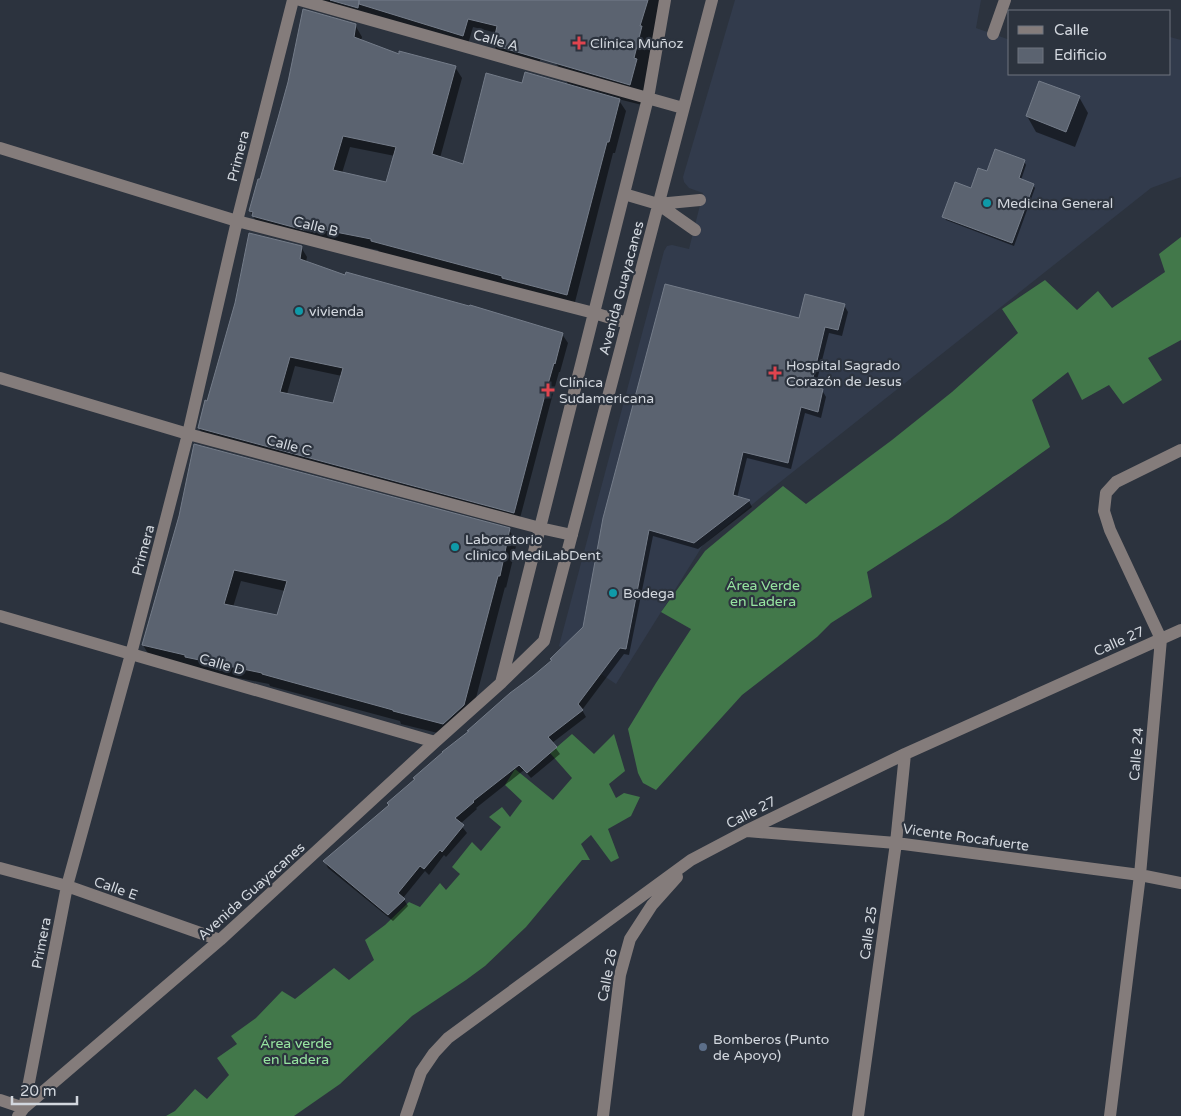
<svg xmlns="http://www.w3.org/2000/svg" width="1181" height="1116" viewBox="0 0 1181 1116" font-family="'Varela Round',sans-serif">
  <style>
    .built { fill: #323b4c }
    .forest { fill: #42784a }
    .shadow { fill: #0007; fill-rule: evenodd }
    .building { fill: #5b6370; stroke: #747c89; fill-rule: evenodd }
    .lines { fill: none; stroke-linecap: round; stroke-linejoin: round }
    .minor { stroke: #847c7b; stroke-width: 12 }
    .health-dot { fill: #e0444e; stroke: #2c333e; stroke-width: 2 }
    .culture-dot { fill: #0f9aa8; stroke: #2c333e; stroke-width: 2 }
    .service-dot { fill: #5c6f8a; stroke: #2c333e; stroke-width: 2 }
    .labels { text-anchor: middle; stroke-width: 4.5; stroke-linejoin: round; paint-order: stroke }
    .street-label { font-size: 14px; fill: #d2d7de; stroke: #2c333e }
    .poi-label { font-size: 14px; fill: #d2d7de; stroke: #2c333e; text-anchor: start }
    .park-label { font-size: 14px; fill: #96e4a0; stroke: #2c333e }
  </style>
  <rect width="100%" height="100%" fill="#2c333e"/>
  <path class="built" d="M735 0H981L976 28 1010 40V74H1170V37L1181 40V177L1151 188 765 494 703 545 616 684 559 646 664 251 667 246 672 245 689 249 703 193 689 188 684 182 683 177Z"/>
  <path class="forest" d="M1181 237V340L1148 358 1162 380 1123 404 1109 385 1082 400 1068 372 1032 400 1050 447 948 520 867 572 872 597 831 623 817 637 742 695 656 790 643 783 638 773 628 729 656 683 691 629 661 612 705 551 783 486 806 504 892 440 952 392 1018 333 1002 309 1045 280 1077 310 1098 291 1112 308 1165 272 1159 254Z
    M572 734 594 754 614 734 625 771 609 784 616 798 624 793 640 797 631 816 608 829 619 858 611 862 591 835 581 844 590 860H582L526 927 485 966 466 980 412 1016 340 1084 294 1116H166L175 1111 195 1089 207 1099 229 1075 217 1058 237 1044 231 1036 256 1018 282 991 295 999 334 968 349 980 374 960 365 940 385 925 409 902 420 907 440 883 446 890 460 874 452 867 472 842 481 851 501 827 489 817 502 807 510 817 522 801 505 785 515 769 553 800 572 778 550 753Z"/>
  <path class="shadow" d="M312 0H553L539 65 499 54 494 45 497 33 473 27 468 44Z
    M579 0H664L642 105 618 99 626 111 615 153H613L574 306 379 252 378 250 260 228 250 211 261 181 355 25 362 37 361 41 399 55 455 67 462 78 440 158 464 165 528 85 569 86 556 63ZM350 147 395 156 387 183 342 173Z
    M1079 97 1088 113 1075 147 1036 132 1027 116Z
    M1024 161 1026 165 1021 180 1033 185 1035 188 1014 246 946 220 944 217 988 173Z
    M301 247 307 257 306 262 346 277 562 334 568 343 560 372H559L551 401 519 522 204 437 199 428 207 402ZM295 366 342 376 334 405 287 394Z
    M844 305 848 312 842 336 829 333 815 388 822 390 826 397 821 418 805 413 791 469 747 458 737 498 749 501 752 507 698 549 653 536 629 655 624 654 582 710 586 717 552 743 560 754 531 778 524 770 476 808 477 809 460 824 467 833 446 857 444 855 429 875 425 871 403 898 408 906 393 921 328 868 325 862 390 806 469 733 468 731 553 661 551 659 584 628 604 519 800 320Z
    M180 516 509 530 517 542 506 588 505 587 471 717 450 736 401 724 400 721 270 686 269 684 193 669 150 657 143 645ZM241 581 285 591 278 617 233 607Z"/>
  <path class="building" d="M330 0H359L358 8Z
    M359 0H648L640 26H642L634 58 637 59 630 85 493 45 497 26 468 19 463 36 359 4Z
    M303 9 356 24 354 37 399 54V51L456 66 432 154 463 164 486 73 522 83 525 72 620 99 609 142H607L567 295 502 278V276L371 241V239L305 226 304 230 252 216 253 212 249 211 258 179H260L278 118 288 82ZM343 136 396 147 386 182 333 170Z
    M1039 81 1080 96 1066 132 1026 116Z
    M995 149 1025 160 1019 178 1034 184 1012 243 942 217 955 182 971 188 978 168 987 171Z
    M249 233 302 246 300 259 345 275 346 272 469 306 470 305 563 333 555 364 554 363 546 391 514 513 198 428 205 400 207 401 235 303ZM290 357 343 368 333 403 280 392Z
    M665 284 799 318 805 294 845 304 838 330 825 327 811 386 823 389 818 412 801 407 788 463 743 452 733 495 750 500 694 543 649 530 626 649 620 648 578 704 583 710 548 737 557 747 527 773 519 765 473 801 474 802 455 818 464 825 442 852 440 850 424 869 420 866 398 893 405 899 388 915 323 861 389 805 387 803 415 779 413 778 443 752H442L469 731H467L510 693 533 676 552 660 550 659 583 627 603 518Z
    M194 444 510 528 500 576H498L464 705 443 724 393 711V710L262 674V673L185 657V655L142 645 179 516ZM234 570 287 581 277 615 224 604Z"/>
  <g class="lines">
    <path class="minor" d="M300 0 683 108
      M993 34 1005 0
      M0 148 237 221 594 313 627 323
      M624 194 658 204 695 230
      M658 204 700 200
      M0 378 188 434 540 528 572 535
      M0 616 435 742
      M501 683 648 98 665 0
      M747 831 896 843 1140 875 1181 883
      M0 868 67 886 220 940
      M0 1100 24 1108 67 886 131 654 188 434 237 221 293 0
      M18 1116 24 1108 220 940 435 742 501 683 544 641 712 0
      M406 1116 421 1072 434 1053 448 1038 691 860 746 831 905 754 1181 630
      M603 1116 620 975 630 939 652 905 677 877
      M858 1116 896 843 905 754
      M1110 1116 1140 875 1161 639 1110 530 1104 511 1106 493 1116 482 1181 450"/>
  </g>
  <g class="health-dot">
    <path d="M576.5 35.5h5v5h5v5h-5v5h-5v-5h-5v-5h5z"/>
    <path d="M772.5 365.5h5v5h5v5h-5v5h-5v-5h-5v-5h5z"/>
    <path d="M545.5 382.5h5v5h5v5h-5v5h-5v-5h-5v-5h5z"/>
  </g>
  <g class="culture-dot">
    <circle cx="987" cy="203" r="5"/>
    <circle cx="299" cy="311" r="5"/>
    <circle cx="455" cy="547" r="5"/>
    <circle cx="613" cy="593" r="5"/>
  </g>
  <circle class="service-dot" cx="703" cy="1047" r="5"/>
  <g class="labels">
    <g class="street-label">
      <text transform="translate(496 40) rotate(16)" y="5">Calle A</text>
      <text transform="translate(238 156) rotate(-76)" y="5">Primera</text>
      <text transform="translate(316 226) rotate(14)" y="5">Calle B</text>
      <text transform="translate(621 288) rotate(-75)" y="5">Avenida Guayacanes</text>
      <text transform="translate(289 445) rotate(15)" y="5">Calle C</text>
      <text transform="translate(143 550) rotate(-75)" y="5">Primera</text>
      <text transform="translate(1119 641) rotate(-24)" y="5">Calle 27</text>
      <text transform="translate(222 664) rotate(16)" y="5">Calle D</text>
      <text transform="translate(1136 754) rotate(-85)" y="5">Calle 24</text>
      <text transform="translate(751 812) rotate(-27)" y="5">Calle 27</text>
      <text transform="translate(966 837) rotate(8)" y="5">Vicente Rocafuerte</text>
      <text transform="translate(116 888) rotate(19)" y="5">Calle E</text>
      <text transform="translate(251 891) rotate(-42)" y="5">Avenida Guayacanes</text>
      <text transform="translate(868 933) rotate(-82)" y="5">Calle 25</text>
      <text transform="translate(41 943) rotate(-79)" y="5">Primera</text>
      <text transform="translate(607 975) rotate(-79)" y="5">Calle 26</text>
    </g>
    <g class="poi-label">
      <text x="590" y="48">Clínica Muñoz</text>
      <text x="997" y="208">Medicina General</text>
      <text x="309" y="316">vivienda</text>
      <text x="786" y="370">Hospital Sagrado<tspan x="786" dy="16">Corazón de Jesus</tspan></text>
      <text x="559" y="387">Clínica<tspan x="559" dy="16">Sudamericana</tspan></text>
      <text x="465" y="544">Laboratorio<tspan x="465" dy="16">clinico MediLabDent</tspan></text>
      <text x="623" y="598">Bodega</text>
      <text x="713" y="1044">Bomberos (Punto<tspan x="713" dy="16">de Apoyo)</tspan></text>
    </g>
    <g class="park-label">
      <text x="763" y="590">Área Verde<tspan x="763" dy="16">en Ladera</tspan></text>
      <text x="296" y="1048">Área verde<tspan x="296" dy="16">en Ladera</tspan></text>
    </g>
  </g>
  <rect x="1008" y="10" width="162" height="65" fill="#2c333e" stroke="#6e757e"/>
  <rect x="1018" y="26" width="25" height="8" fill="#847c7b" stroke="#6e757e"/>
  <text x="1054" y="35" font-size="15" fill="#d2d7de">Calle</text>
  <rect x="1018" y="48" width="25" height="15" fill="#5b6370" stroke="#6e757e"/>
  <text x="1054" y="60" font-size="15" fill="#d2d7de">Edificio</text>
  <path d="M12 1096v8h65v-8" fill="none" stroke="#d2d7de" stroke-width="2.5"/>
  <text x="20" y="1096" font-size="15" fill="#d2d7de" stroke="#2c333e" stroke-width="4" paint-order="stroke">20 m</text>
</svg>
